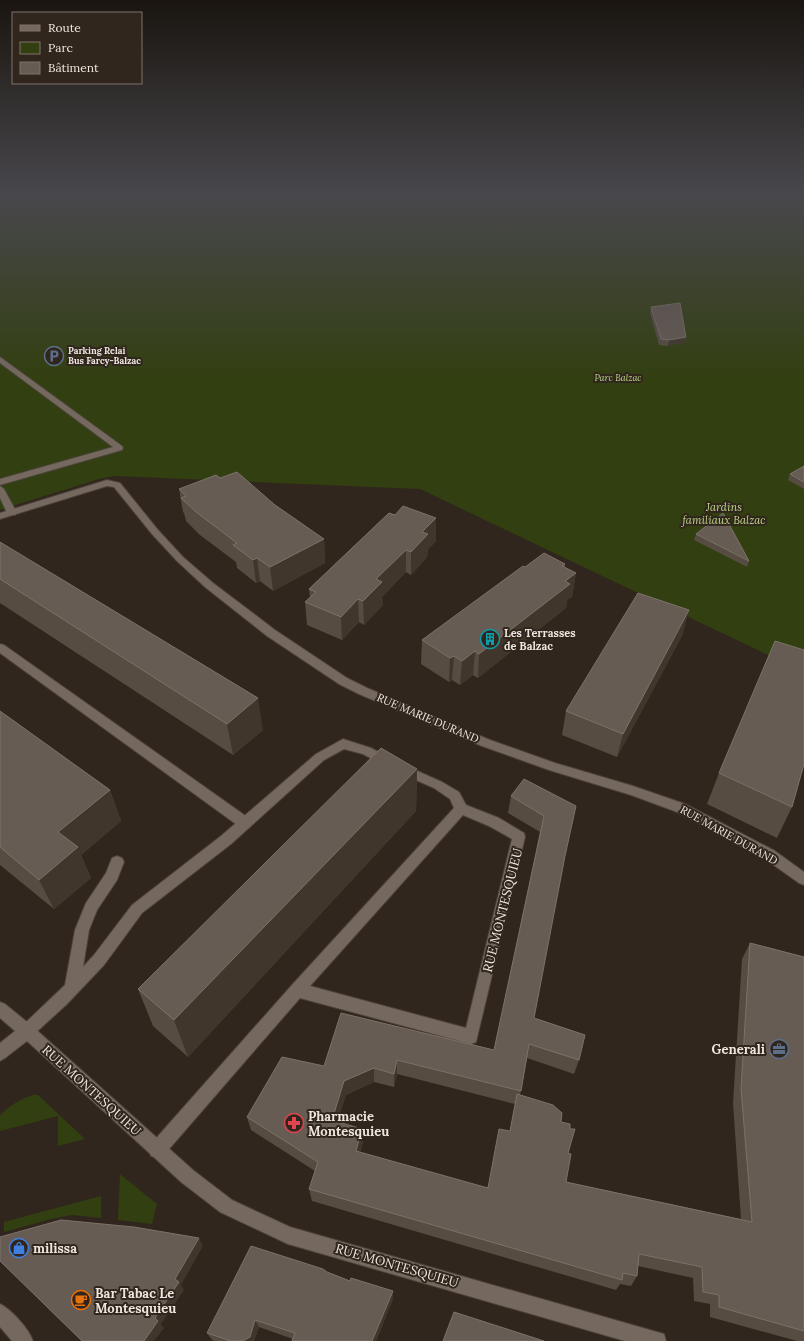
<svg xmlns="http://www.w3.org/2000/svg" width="804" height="1341" viewBox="0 0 804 1341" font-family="Lora,serif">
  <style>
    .green { fill: #323f10 }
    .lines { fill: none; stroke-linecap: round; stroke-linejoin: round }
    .service-casing { stroke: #4b433b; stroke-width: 2 }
    .minor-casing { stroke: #4b433b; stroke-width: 2 }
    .tertiary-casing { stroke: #4b433b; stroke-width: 2 }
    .service { fill: #75695f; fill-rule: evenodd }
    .minor { fill: #75695f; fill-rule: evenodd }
    .tertiary { fill: #75695f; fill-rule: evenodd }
    .wall { fill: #564c42; fill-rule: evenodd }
    .shaded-wall { fill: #40362c }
    .building { fill: #675c53; stroke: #7c7269 }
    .labels { text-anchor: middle; stroke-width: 4; stroke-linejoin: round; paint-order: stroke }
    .far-poi-label { font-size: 9px; font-weight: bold; fill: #ede6e0; stroke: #30261d; text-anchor: start }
    .far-park-label { font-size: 9px; font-style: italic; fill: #bdd688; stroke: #30261d }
    .park-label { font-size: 11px; font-style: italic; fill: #bdd688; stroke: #30261d }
    .poi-label { font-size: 11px; font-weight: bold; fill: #ede6e0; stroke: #30261d; text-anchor: start }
    .street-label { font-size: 11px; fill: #ede6e0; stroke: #30261d }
    .near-street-label { font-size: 13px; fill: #ede6e0; stroke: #30261d }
    .near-poi-label { font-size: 13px; font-weight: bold; fill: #ede6e0; stroke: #30261d; text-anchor: start }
  </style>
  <rect width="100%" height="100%" fill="#30261d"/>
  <path class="green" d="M0 193H804V672L420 489 115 476 99 479 0 510Z
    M33 1095H38L85 1139 58 1146V1116L0 1131V1115C10 1106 19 1099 33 1095Z
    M120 1174 157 1204 152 1224 118 1220Z
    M101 1196V1218L72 1215 51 1219 4 1232V1222Z"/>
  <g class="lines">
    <defs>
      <path id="service" d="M0 357 122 446 123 448 122 450 0 485V479L113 447 0 363Z
        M0 486 4 489 17 513 15 515H9L7 513 0 498Z
        M0 644 4 645 250 819 251 823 250 827 245 828 240 827 0 653Z"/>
      <path id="minor" d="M107 480 120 483 158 530 183 557 213 583 275 630 347 678 367 688 490 740 555 763 633 786 685 804 775 851 804 872V885L799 883 765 859 677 812 631 795 549 770 482 746 359 694 339 684 267 636 205 587 177 561 152 534 114 487 107 486 0 519V513Z
        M343 739 371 748 391 759 393 762 391 765 387 767 363 754 344 749 324 760 231 844 142 913 104 965 67 1004 32 1036 27 1038 22 1036 19 1031 22 1026 65 985 75 930 86 903 106 873 112 858 117 856 122 858 124 862 117 880 97 910 89 930 83 967 94 955 132 905 221 836 316 754Z
        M404 765 442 782 459 792 466 805 499 818 524 833 525 837 476 1042 471 1044 300 998 163 1156 157 1158 151 1156 149 1150 151 1144 292 985 454 808 450 799 434 788 400 773 398 770 400 767ZM463 815 489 826 512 839 466 1028 310 986Z"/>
      <path id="tertiary" d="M0 1002 5 1004 32 1026 193 1170 232 1200 290 1227 657 1332 664 1334 666 1341H625L288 1244 220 1212 181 1182 27 1041 5 1058 0 1061V1043L15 1031 0 1018Z
        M0 1304C11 1309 29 1329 33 1341H12L0 1327Z"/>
    </defs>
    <use href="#service" class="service-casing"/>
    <use href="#minor" class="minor-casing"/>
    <use href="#tertiary" class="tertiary-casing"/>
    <use href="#service" class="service"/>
    <use href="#minor" class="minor"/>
    <use href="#tertiary" class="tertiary"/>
  </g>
  <path class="wall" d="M651 307 686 337 685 342 668 346 659 345 650 313Z
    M804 466V489L788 480 790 474Z
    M220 478 275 505 324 539 325 563 273 591 260 581 256 583 237 568 236 562 200 535 186 521 184 513 183 512 179 489Z
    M389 513 436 541 428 549 427 557 411 575 406 572 382 597 383 605 364 625 359 622 342 640 307 625 305 602 310 597 309 589Z
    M696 534 749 561 747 567 694 540Z
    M0 542 263 730 233 755 0 603Z
    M565 564V567L576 573 572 597 567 600 566 608 478 678 473 675 460 685 452 680 449 682 421 664 422 640 525 567Z
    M683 634 617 757 562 735 566 711Z
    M0 711 110 790 121 821 81 855 91 878 54 909 0 865Z
    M417 769 416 811 188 1057 153 1026 138 989Z
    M719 773 792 807 777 838 707 804Z
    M511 796 576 806 563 862 534 1018 579 1060 574 1074 527 1058 520 1095 561 1122 568 1153 566 1182 741 1219 733 1103 742 959 750 943 804 957V1341H797L710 1317V1304L694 1301 693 1278 638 1266 637 1276 631 1286 620 1284 616 1290 312 1201 309 1189 315 1171 251 1130 247 1117 324 1066 494 1050 540 832 508 813ZM397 1074 515 1104 510 1131 487 1188 360 1152 363 1142 337 1121 346 1095 374 1082 394 1087Z
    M327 1272 350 1281 393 1291V1299L376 1341H292L293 1339 259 1327 254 1341H215L212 1340 207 1333Z"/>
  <path class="shaded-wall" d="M686 337 685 342 668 346 669 340Z
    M436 518V541L428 549 427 557 411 575V552L422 532Z
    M324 539 325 563 273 591 270 567Z
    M406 550V572L382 597 383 605 364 625 363 601 376 579Z
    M257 558 260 581 256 583 253 560Z
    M576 573 572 597 567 600 566 608 478 678 479 654Z
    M358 599 359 622 342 640 341 617Z
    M689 610 683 634 617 757 623 734Z
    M475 651 473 675 460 685 462 661Z
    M454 656 452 680 449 682 450 658Z
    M258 698 263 730 233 755 227 724Z
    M417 769 416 811 188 1057 174 1020Z
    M110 790 121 821 81 855 91 878 54 909 39 880 58 832Z
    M397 1060V1074L394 1087V1074Z
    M374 1068V1082L346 1095 334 1133 332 1120 344 1081Z
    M362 1129 363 1142 357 1164 356 1151Z
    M199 1238 203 1246 181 1285 184 1290 161 1324 164 1328 154 1341H144L175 1279Z
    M393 1291V1299L376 1341H372Z
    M255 1320 259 1327 254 1341H243Z"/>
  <path class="building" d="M680 303 686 337 669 340 661 339 651 307Z
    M804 466V482L790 474Z
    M237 472 275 505 324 539 270 567 257 558 253 560 233 545 237 543 196 512 181 498 186 496 179 489 216 475 220 478Z
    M403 506 436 518 422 532 428 534 411 552 406 550 376 579 382 582 363 601 358 599 341 617 305 602 316 592 309 589 389 513 395 515Z
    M723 513 749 561 696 534Z
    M0 542 258 698 227 724 0 579Z
    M544 553 565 564 562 566 576 573 565 581 570 584 479 654 475 651 462 661 454 656 450 658 422 640 523 566 525 567Z
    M638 593 689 610 623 734 566 711Z
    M775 641 804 650V764L792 807 719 773Z
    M0 711 110 790 58 832 78 847 39 880 0 847Z
    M381 748 417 769 174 1020 138 989Z
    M524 779 576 806 565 856 534 1018 585 1035 579 1060 529 1044 521 1091 397 1060 394 1074 374 1068 344 1081 332 1120 362 1129 356 1151 488 1188 499 1129 510 1131 517 1094 553 1105 562 1113 561 1122 570 1124V1129H575L568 1153 571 1154 566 1182 752 1222 741 1089 750 943 804 957V1331L719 1307V1295L703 1292 702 1267 639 1254 637 1276 623 1273 622 1280 309 1189 318 1162 247 1117 282 1057 324 1066 341 1013 494 1050 544 816 511 796Z
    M61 1220 134 1227 199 1238 175 1279 179 1282 155 1318 158 1321 144 1341H82L0 1261V1237Z
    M251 1246 323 1269 327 1272 350 1281 351 1278 393 1291 372 1341H292L295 1333 255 1320 250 1337 243 1341H231L207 1333Z
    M454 1312 544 1341H443Z"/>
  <linearGradient id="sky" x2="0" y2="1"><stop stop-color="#1a1510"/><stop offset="0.51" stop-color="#48474c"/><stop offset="1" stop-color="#48474c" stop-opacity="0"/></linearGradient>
  <rect width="804" height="381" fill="url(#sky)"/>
  <defs>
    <symbol id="parking-ring" viewBox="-11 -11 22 22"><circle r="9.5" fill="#30261d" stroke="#5c6f8a" stroke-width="1.5"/><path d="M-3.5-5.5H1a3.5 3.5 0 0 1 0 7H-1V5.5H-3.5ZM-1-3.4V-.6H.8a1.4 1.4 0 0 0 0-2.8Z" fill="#5c6f8a"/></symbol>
    <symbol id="building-ring" viewBox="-11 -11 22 22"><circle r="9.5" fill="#30261d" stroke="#0f9aa8" stroke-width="1.5"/><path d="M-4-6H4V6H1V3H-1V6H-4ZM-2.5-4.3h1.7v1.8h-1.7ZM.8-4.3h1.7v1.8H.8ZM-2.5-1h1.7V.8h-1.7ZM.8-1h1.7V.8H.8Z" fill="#0f9aa8"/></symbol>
    <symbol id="office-ring" viewBox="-11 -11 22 22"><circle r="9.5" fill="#30261d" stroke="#5c6f8a" stroke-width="1.5"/><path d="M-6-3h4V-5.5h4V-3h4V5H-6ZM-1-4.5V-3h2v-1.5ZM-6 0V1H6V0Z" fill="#5c6f8a"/></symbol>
    <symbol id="pharmacy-ring" viewBox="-11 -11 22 22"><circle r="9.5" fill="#30261d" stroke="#e0444e" stroke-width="1.5"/><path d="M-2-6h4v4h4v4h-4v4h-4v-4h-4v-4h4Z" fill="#e0444e"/></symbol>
    <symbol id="shop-ring" viewBox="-11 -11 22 22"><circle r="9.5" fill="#30261d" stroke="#3f7fe0" stroke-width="1.5"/><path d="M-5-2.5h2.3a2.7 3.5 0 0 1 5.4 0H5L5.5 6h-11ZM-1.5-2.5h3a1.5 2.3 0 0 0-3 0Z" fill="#3f7fe0"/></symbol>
    <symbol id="cafe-ring" viewBox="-11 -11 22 22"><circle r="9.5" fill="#30261d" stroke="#e8710a" stroke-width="1.5"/><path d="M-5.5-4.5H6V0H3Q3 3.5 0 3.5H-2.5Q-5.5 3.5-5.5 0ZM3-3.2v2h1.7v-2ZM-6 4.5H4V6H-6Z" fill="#e8710a"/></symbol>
  </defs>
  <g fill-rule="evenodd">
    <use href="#parking-ring" x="43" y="345" width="22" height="22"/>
    <use href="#building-ring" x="479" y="628" width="22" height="22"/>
    <use href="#office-ring" x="768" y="1038" width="22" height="22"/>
    <use href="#pharmacy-ring" x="283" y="1112" width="22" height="22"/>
    <use href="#shop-ring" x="8" y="1237" width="22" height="22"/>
    <use href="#cafe-ring" x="70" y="1289" width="22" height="22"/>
  </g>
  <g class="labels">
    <g class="far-poi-label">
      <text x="68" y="354">Parking Relai<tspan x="68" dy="10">Bus Farcy-Balzac</tspan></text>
    </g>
    <g class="far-park-label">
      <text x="618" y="381">Parc Balzac</text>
    </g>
    <g class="park-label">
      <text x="724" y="511">Jardins<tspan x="724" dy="13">familiaux Balzac</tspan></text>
    </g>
    <g class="poi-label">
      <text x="504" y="637">Les Terrasses<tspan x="504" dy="13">de Balzac</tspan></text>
    </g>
    <g class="street-label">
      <text transform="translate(428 718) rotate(23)" y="4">RUE MARIE DURAND</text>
      <text transform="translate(729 835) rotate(29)" y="4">RUE MARIE DURAND</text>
    </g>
    <g class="near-street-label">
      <text transform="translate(502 910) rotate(-76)" y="5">RUE MONTESQUIEU</text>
      <text transform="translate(92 1090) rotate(42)" y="5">RUE MONTESQUIEU</text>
      <text transform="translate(397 1265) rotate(16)" y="5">RUE MONTESQUIEU</text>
    </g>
    <g class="near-poi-label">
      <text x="765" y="1054" text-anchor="end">Generali</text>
      <text x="308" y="1121">Pharmacie<tspan x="308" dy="15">Montesquieu</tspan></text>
      <text x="33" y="1253">milissa</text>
      <text x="95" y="1298">Bar Tabac Le<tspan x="95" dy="15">Montesquieu</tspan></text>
    </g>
  </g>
  <rect x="12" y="12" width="130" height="72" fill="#30261d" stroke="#7c736b"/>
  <rect x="20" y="25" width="20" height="6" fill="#75695f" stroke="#7c736b"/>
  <text x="48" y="32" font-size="12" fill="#ede6e0">Route</text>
  <rect x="20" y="42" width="20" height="12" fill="#323f10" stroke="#7c736b"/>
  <text x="48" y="52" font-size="12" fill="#ede6e0">Parc</text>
  <rect x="20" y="62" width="20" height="12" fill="#675c53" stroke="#7c736b"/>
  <text x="48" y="72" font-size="12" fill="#ede6e0">Bâtiment</text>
</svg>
